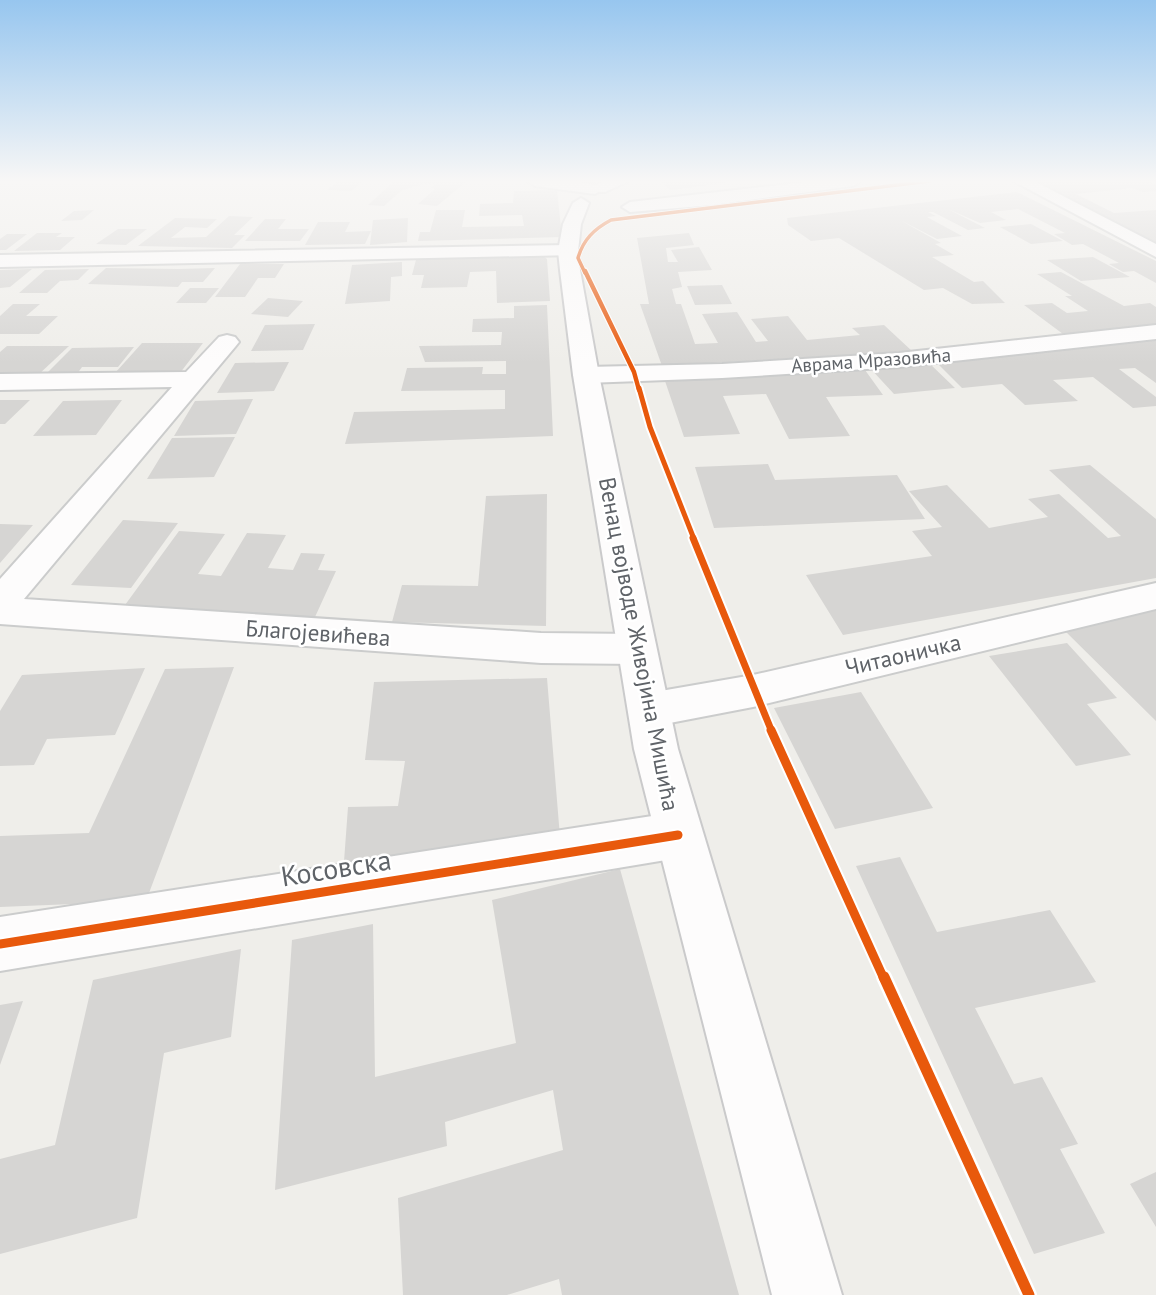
<svg xmlns="http://www.w3.org/2000/svg" width="1156" height="1295" viewBox="0 0 1156 1295" font-family="'PT Sans',sans-serif">
  <style>
    .building { fill: #d6d5d3 }
    .lines { fill: none; stroke-linecap: round; stroke-linejoin: round }
    .minor-casing { stroke: #cbcccc; stroke-width: 4 }
    .tertiary-casing { stroke: #cbcccc; stroke-width: 4 }
    .secondary-casing { stroke: #cacacb; stroke-width: 4 }
    .minor { fill: #fdfcfc; fill-rule: evenodd }
    .tertiary { fill: #fdfcfc; fill-rule: evenodd }
    .secondary { fill: #fdfcfc; fill-rule: evenodd }
    .cycleway-far5-casing { stroke: #fff; stroke-width: 5 }
    .cycleway-far4-casing { stroke: #fff; stroke-width: 7 }
    .cycleway-far3-casing { stroke: #fff; stroke-width: 9 }
    .cycleway-far2-casing { stroke: #fff; stroke-width: 11 }
    .cycleway-far1-casing { stroke: #fff; stroke-width: 13 }
    .cycleway-casing { stroke: #fff; stroke-width: 16 }
    .cycleway-far5 { stroke: #e8590c; stroke-width: 3.5 }
    .cycleway-far4 { stroke: #e8590c; stroke-width: 4.5 }
    .cycleway-far3 { stroke: #e8590c; stroke-width: 5 }
    .cycleway-far2 { stroke: #e8590c; stroke-width: 7 }
    .cycleway-far1 { stroke: #e8590c; stroke-width: 9 }
    .cycleway { stroke: #e8590c; stroke-width: 11 }
    .labels { text-anchor: middle; stroke-width: 5; stroke-linejoin: round; paint-order: stroke }
    .far-street-label { font-size: 19px; fill: #5f6368; stroke: #fff }
    .street-label { font-size: 23px; fill: #5f6368; stroke: #fff }
    .near-street-label { font-size: 28px; fill: #5f6368; stroke: #fff }
  </style>
  <rect width="100%" height="100%" fill="#efeeea"/>
  <path class="building" d="M338 181H364L351 191 327 190Z
    M394 181H467L437 206 418 204 435 189 431 188 436 184H424L402 190 384 206 368 205Z
    M660 181H725V183L671 190Z
    M1148 181 1156 184V191L1143 192 1132 188 1076 194 1114 213 1156 210V246L1029 182Z
    M557 190 562 237 418 241 420 232H430L436 210H465L462 227 524 226 522 215 479 216 480 204 513 203 514 191Z
    M1017 192 1156 261V283L1134 271 1123 272 1109 264 1119 263 1083 244 1072 245 1054 234 1065 233 1018 209 991 212 1006 220 980 223 948 209 985 228 968 230 933 212H928L936 216 927 217 962 236 937 239 900 220 941 243 935 244 954 255 932 257 974 282 983 281 1005 303 972 304 943 288 924 290 839 238 811 241 788 225 787 218Z
    M94 210 82 220 61 221 74 211Z
    M229 216 253 217 234 235H245L232 248 138 246 175 218 217 219 207 228 185 227 171 238 206 237Z
    M408 218 407 242 370 245 373 220Z
    M265 219H286L278 229H309L300 241H245Z
    M318 222H350L345 232 371 231 365 244 305 245Z
    M1031 224 1063 241 1031 244 1000 227Z
    M118 229H147L126 245 96 244Z
    M37 233H62L56 237H75L60 250 14 251Z
    M689 233 694 245 666 248 668 262H678L671 250 699 247 712 270 678 272 682 287 672 289 676 304H681L695 344 718 343 702 314 737 312 756 342 768 341 751 319 788 316 807 340 860 335 852 328 884 325 912 351 662 366 640 304H649L637 238Z
    M7 234H27L6 250H0V239Z
    M542 255 547 259 550 301 497 303 496 271 470 272 467 287 421 288 424 275H412L417 256Z
    M1093 257 1130 277 1081 281 1047 260Z
    M402 262V276L391 277 390 301 345 304 352 265Z
    M240 264H284L275 278H258L245 297H215Z
    M106 268 178 269 215 268 203 282H182L178 287 88 284Z
    M32 269 10 287 0 288V270Z
    M89 269 78 280 60 281 47 293H19L45 270Z
    M1061 272 1124 306 1150 303 1156 307V325L1063 334 1024 305 1052 303 1067 313 1088 311 1065 296H1072L1037 274Z
    M722 285 732 304 695 305 687 286Z
    M190 288H219L206 303H176Z
    M268 298 303 301 288 317 251 314Z
    M13 304H40L26 316H58L39 334H0V316Z
    M547 305 553 436 345 444 354 412 505 409V390L401 391 407 368 483 367 482 374H506V361L425 362 419 346 501 345 502 332H472L473 319 514 318V306Z
    M315 324 303 350 251 351 265 325Z
    M1156 339V383L1135 368 1119 369 1156 397V406L1133 408 1093 377 1053 380 1078 401 1025 405 1002 384 962 388 934 360Z
    M142 343H203L180 373H115Z
    M7 346H69L37 376 0 377V352Z
    M134 347 118 367H82L77 374H46L72 348Z
    M289 362 274 391 217 393 235 363Z
    M928 362 955 388 894 394 869 367Z
    M865 370 883 395 826 397 850 436 789 439 766 394 723 396 740 434 684 437 665 381Z
    M253 399 236 434 174 436 195 401Z
    M0 400H30L5 424H0Z
    M122 400 96 435 33 436 63 401Z
    M235 437 214 477 147 479 172 438Z
    M768 464 775 480 897 475 925 519 714 528 695 467Z
    M1090 465 1156 519V578L843 635 806 575 932 556 912 531 942 527 909 491 947 485 989 528 1048 517 1028 499 1059 494 1108 538 1121 536 1049 470Z
    M547 494 546 626 392 622 402 585 478 586 486 496Z
    M123 520 178 523 131 588 71 585Z
    M0 524 33 525 0 563Z
    M179 531 225 534 198 574 221 576 247 533 286 535 268 568 293 570 301 553 325 554 318 570 336 571 315 617 125 605Z
    M1156 608V721L1064 630Z
    M1067 643 1117 698 1087 704 1131 755 1076 766 989 656Z
    M234 667 146 901 0 907V836L89 833 165 669Z
    M145 668 115 735 47 739 34 765 0 766V711L22 675Z
    M547 678 560 837 343 875 348 807 398 806 405 761 365 760 374 682Z
    M861 692 933 808 835 829 774 708Z
    M900 857 937 932 1050 910 1096 982 975 1008 1014 1084 1042 1077 1078 1144 1060 1149 1105 1233 1034 1254 856 866Z
    M620 869 739 1295H562L559 1279 507 1295H403L398 1198 563 1150 553 1090 445 1122 447 1146 275 1190 292 940 373 924 375 1077 516 1043 492 900Z
    M241 949 231 1037 164 1053 137 1218 0 1254V1159L55 1145 93 980Z
    M23 1001 0 1065V1005Z
    M1156 1172V1227L1130 1184Z"/>
  <g class="lines">
    <defs>
      <path id="minor" d="M527 181H573L601 186 603 189 595 194 535 186Z
        M1013 181H1034L1156 244V257Z
        M568 245 575 247 578 251 575 255 0 267V255Z
        M1156 325V339L899 367 722 378 586 383 577 380 573 375 577 370 586 367 722 364 899 353Z
        M227 335 235 337 239 342 235 347 24 599 541 633 637 634 651 639 656 649 651 659 637 664 541 663 0 624V579L172 387 0 390V374L186 372 219 337Z
        M1156 583V609L753 707 649 727 634 722 628 710 634 698 649 693 753 675Z
        M678 812 695 819 702 835 695 851 678 858 0 971V917Z"/>
      <path id="tertiary" d="M605 181H629L605 192H593V186Z"/>
      <path id="secondary" d="M816 181H861L853 186 713 205 630 212 622 207 630 202Z
        M581 198 589 203 581 224 578 251 580 270 599 375 678 749 842 1295H772L634 749 573 375 560 270 558 251 563 224 573 203Z"/>
    </defs>
    <use href="#minor" class="minor-casing"/>
    <use href="#tertiary" class="tertiary-casing"/>
    <use href="#secondary" class="secondary-casing"/>
    <use href="#minor" class="minor"/>
    <use href="#tertiary" class="tertiary"/>
    <use href="#secondary" class="secondary"/>
    <defs>
      <path id="cycleway-far5" d="M585 273 578 258C583 240 594 229 611 220L930 181"/>
      <path id="cycleway-far4" d="M585 271 634 372 639 390"/>
      <path id="cycleway-far3" d="M639 388 650 427 694 539"/>
      <path id="cycleway-far2" d="M693 538 772 732"/>
      <path id="cycleway-far1" d="M771 730 884 979
        M0 944 678 835"/>
      <path id="cycleway" d="M884 977 1029 1295"/>
    </defs>
    <use href="#cycleway-far5" class="cycleway-far5-casing"/>
    <use href="#cycleway-far4" class="cycleway-far4-casing"/>
    <use href="#cycleway-far3" class="cycleway-far3-casing"/>
    <use href="#cycleway-far2" class="cycleway-far2-casing"/>
    <use href="#cycleway-far1" class="cycleway-far1-casing"/>
    <use href="#cycleway" class="cycleway-casing"/>
    <use href="#cycleway-far5" class="cycleway-far5"/>
    <use href="#cycleway-far4" class="cycleway-far4"/>
    <use href="#cycleway-far3" class="cycleway-far3"/>
    <use href="#cycleway-far2" class="cycleway-far2"/>
    <use href="#cycleway-far1" class="cycleway-far1"/>
    <use href="#cycleway" class="cycleway"/>
  </g>
  <linearGradient id="sky" x2="0" y2="1"><stop stop-color="#97c6ef"/><stop offset="0.5" stop-color="#f8f7f6"/><stop offset="1" stop-color="#f8f7f6" stop-opacity="0"/></linearGradient>
  <rect width="1156" height="363" fill="url(#sky)"/>
  <g class="labels">
    <g class="far-street-label">
      <text transform="translate(871 360) rotate(-4)" y="7">Аврама Мразовића</text>
    </g>
    <g class="street-label">
      <text transform="translate(318 633) rotate(4)" y="8">Благојевићева</text>
      <text transform="translate(639 644) rotate(79)" y="8">Венац војводе Живојина Мишића</text>
      <text transform="translate(903 655) rotate(-13)" y="8">Читаоничка</text>
    </g>
    <g class="near-street-label">
      <text transform="translate(336 868) rotate(-9)" y="10">Косовска</text>
    </g>
  </g>
</svg>
